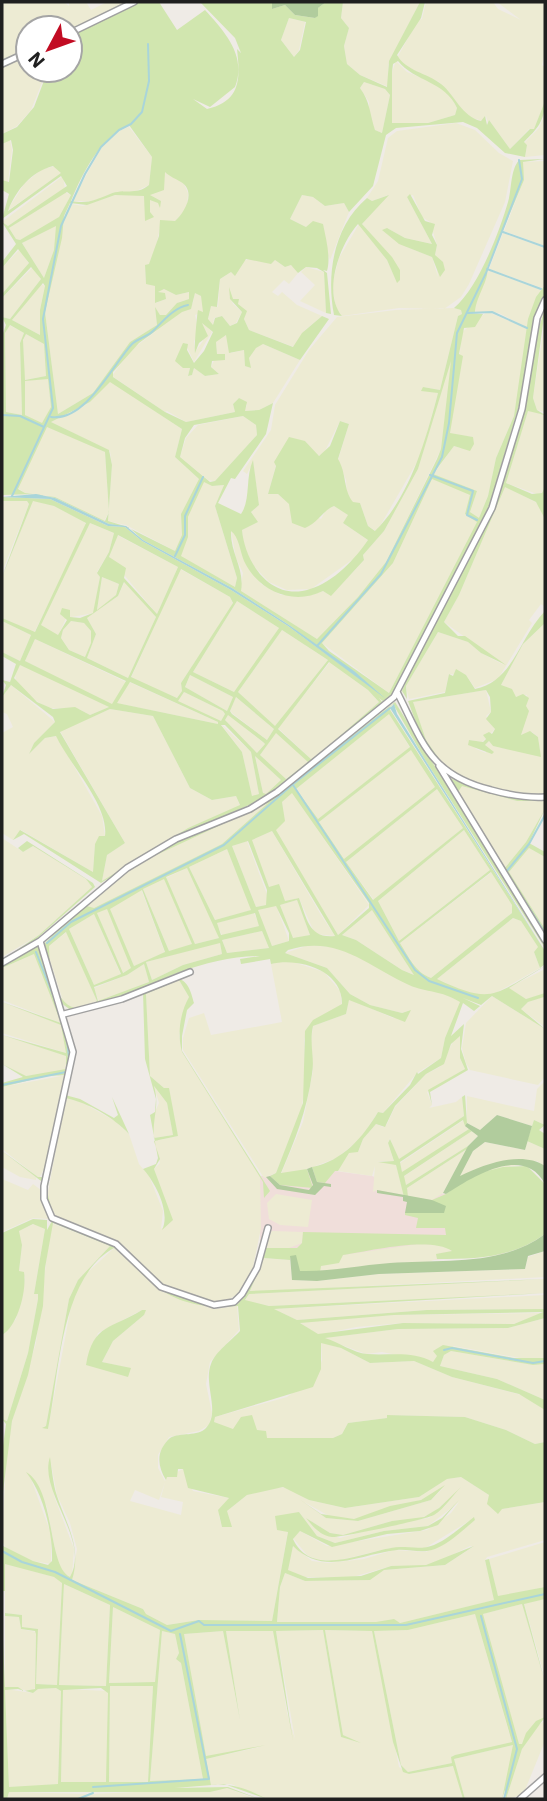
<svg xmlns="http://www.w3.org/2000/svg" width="547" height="1801" viewBox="0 0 547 1801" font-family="'IBM Plex Sans',sans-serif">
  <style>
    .military { fill: #f0deda }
    .farmland { fill: #edebd3; fill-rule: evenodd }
    .grass { fill: #d1e6af; fill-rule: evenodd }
    .forest { fill: #b1cc9d }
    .water { fill: #a9d5da }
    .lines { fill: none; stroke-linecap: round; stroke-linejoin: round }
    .stream { stroke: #a9d5da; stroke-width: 2 }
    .minor-casing { stroke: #a0a0a0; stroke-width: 8 }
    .minor { stroke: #fff; stroke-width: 5 }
  </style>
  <rect width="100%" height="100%" fill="#efebe6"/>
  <path class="military" d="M335 1171 372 1176 407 1188 446 1194 457 1187 545 1184 503 1254 299 1271 296 1255 263 1248 260 1240V1176Z"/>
  <path class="farmland" d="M2 2H64L69 6V2H86L91 10 107 2H131L70 31V28H28V50L2 62Z
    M343 2H420L388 65 389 87 360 75 347 64 344 46 349 28 341 18Z
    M426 2H493L498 9 521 20 497 2H545V52L542 65 545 67V101L534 130 529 129 510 149 489 120 488 123 486 116 483 121 469 117 439 82 406 67 397 58 418 20 422 19Z
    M289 18 305 22 299 50 294 57 281 40Z
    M28 55V70H47L31 110 17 126 2 134V67Z
    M396 61 407 72 439 85 450 96 457 108 455 115 428 123H392V72Z
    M364 82 385 89 390 95 382 133 375 130 369 116V102L360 88Z
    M545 114V155L525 157 527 145 524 143 539 128Z
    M456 123 475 130 499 153 513 161 505 202 469 284 461 297 444 309 399 308 342 316 336 308 332 285 339 258 359 224 387 260 397 282 400 270 362 224 388 195 372 201 367 198 378 181 388 138 397 131ZM413 195 422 217 430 222 437 245 435 255 438 277 432 257 407 247 387 228 405 238 432 244 407 197Z
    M129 127 152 157 149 185 130 194H110L96 201H72L102 147 119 131Z
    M7 140H10L12 150 8 182 2 180V145Z
    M545 161V246L504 231 524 180 522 162Z
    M56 166 62 173 7 211 24 184 42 169Z
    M165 171 183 182 188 193 187 209 175 221 161 223 156 247 149 265H145L146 283 155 286 156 303 166 299 158 291 164 289 176 295 190 292 189 299 179 302 167 315H160L155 308 157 325 130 342 93 393 58 414 45 312 65 217 71 204 83 206 115 195H140L145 196 146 220 150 212 149 199 161 201 149 195Z
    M63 176 65 190 8 226 2 222Z
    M64 192 71 195 58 219 20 240 16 239 9 228Z
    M302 195 313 197 325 206 344 203 349 212 330 260 323 240 324 228 306 227 290 219Z
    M54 225 58 227 54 250 44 278 22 243Z
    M503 233 545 248V285L542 288 489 269Z
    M20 249 29 264 2 294V268Z
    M250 259 271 263 275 260 285 267 291 265 295 268 298 273 289 284 284 280 272 292 278 296 282 292 297 305 322 316 305 330 294 347 249 330 244 319 246 311 237 304 238 299 233 300 229 295 233 304 242 312 236 323 230 326 222 316 214 318 213 325 208 320 211 305 218 307 220 279 231 272 235 275 243 261Z
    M33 267 41 279 10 319 2 317V298Z
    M306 267 324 272 326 313 300 301 315 285 301 272Z
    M489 270 541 290 528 328 499 313 488 312 528 329V335L514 416 496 458 488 496 479 519 470 512 477 491 433 475 454 446 460 448 473 437 450 434 451 421 459 375 461 333 487 312 475 313V301Z
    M40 284 45 286 40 310V335L12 320Z
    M195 292 201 296 204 307 203 312 195 315 198 330 194 342 195 352 203 341 202 321 212 332 194 362 185 343 186 366 190 368 188 376 192 375 194 368 205 376 219 374 211 367 217 354 216 342 220 337 227 335 231 353 244 350 245 365 250 368 249 358 256 347 263 344 300 360 273 403 259 410 244 411 247 405 239 398 233 404 235 412 186 422 167 411 165 412 112 376 130 351 193 303Z
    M454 308 461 310 462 314 458 316 440 390 423 387 438 393 421 455 380 526 376 531 368 526 360 503H353L347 495 346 480 338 460 349 424 340 421 324 453 318 456 305 441 276 465 268 494H278L290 504 321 519 326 510 334 506 349 515 343 523 368 540 356 557 311 589 287 590 269 582 251 563 243 542 242 530 257 522 251 512 259 505 253 462 247 474 243 471 271 430 275 405 309 350 337 317 396 310Z
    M545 321V412L537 410 533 398Z
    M9 325 24 333 20 343 22 415 6 412 5 333Z
    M26 334 44 344 46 376 24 380 23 341Z
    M453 350 441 449 386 562 358 597 317 639 240 591 243 573 236 558 231 531 234 532 261 584 281 595H312L323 591 331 595 356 569 364 560 363 555 384 531 418 469Z
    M48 378 51 407 42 424 25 415 24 381Z
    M110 381 182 429 175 457 199 479 181 514 182 535 175 551 126 525 108 521 112 465 110 451 51 422 90 402Z
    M528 410 545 415V487L544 492 537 494 506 483Z
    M243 416 256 425 257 435 215 481 208 480 180 457 186 438 198 425Z
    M46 427 56 428 105 452 109 512 104 521 55 497 25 493 18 488Z
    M432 479 468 493 471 496 465 514 478 521 389 693 322 643 393 563Z
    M204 481 212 486 224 485 215 506 237 578 235 587 180 556 188 517Z
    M505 486 539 504 545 519V607L541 604 529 620 532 623 498 679 475 688 466 675 449 674 445 692 409 699 406 686 438 632 468 642 481 653 504 665 444 622 459 595Z
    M33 500 54 506 83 520 87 526 34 633 2 618V577Z
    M2 501H27L29 504 2 572Z
    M90 523 114 533 109 552 97 572 100 577 94 613 66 618 58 636 40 625Z
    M117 535 178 567 157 614 109 557Z
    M180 569 230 597 233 604 181 683 182 691 177 698 131 678Z
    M102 577 119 584 116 595 97 611Z
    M125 581 156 617 128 678 87 658 96 634 87 618 118 596Z
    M237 601 279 628 244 682 234 692 193 672Z
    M2 621 31 635 20 661 2 652Z
    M71 621 84 623 91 631V644L85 657 69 650 61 638 63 630Z
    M545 623V795L511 793 473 783 447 770 426 740 412 702 486 690 491 712 486 716 495 729 482 742 469 740 476 749 486 753 485 745 489 741 493 746 506 749 540 750 538 737 532 732 521 735 527 695 516 697 501 685 523 644Z
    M282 630 328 660 275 727 238 692Z
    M35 639 126 682 112 705 25 661Z
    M330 662 368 690 379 702 312 760 278 728Z
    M20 665 67 684 109 707 90 715 79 709 48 708 30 697 16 682 15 673Z
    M190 675 233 697 227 711 185 687Z
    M129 682 218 722V724L116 703Z
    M11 685 55 722 34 743 29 754 45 738 57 736 102 816 105 836 95 844 93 872 21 830 13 840 2 833V733L13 727 7 714 2 712V697Z
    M184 692 223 711 225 714 221 722 177 701Z
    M236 697 274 729 267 740 232 713 230 710Z
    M110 709 153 716 190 788 212 800 236 796 240 806 188 828 102 881 107 855 125 843 60 731Z
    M389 713 410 748 318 819 296 789Z
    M228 714 265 744 257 753 225 720Z
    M221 724 251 752 259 794 252 797 242 752Z
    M276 732 309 762 285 779 260 755Z
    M411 749 436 787 345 860 319 822Z
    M255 755 282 781 266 794H263Z
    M462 785 517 801H545V809L526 842 504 869 458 792Z
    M437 789 463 828 374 900 346 862Z
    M292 792 369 905 338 935 275 830 284 821 282 802Z
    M268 803 222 844 94 908 87 906 122 875 152 857 199 832Z
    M464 830 490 870 399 941 378 901Z
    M272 831 321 915 335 936 315 934 299 898 285 901 269 887 251 840Z
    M2 838 23 852 33 846 86 879 92 887 39 935 2 957Z
    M247 841 268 897 266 905 256 907 232 846Z
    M529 848 545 857V929L509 872Z
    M227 849 252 910 215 920 189 867Z
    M187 868 216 926 219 938 195 944 166 878Z
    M492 872 512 905V913L431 978 426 976 416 968 400 943Z
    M164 878 193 945 169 951 143 889Z
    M141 889 165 953 134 966 109 909Z
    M297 900 310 935 293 939 280 905Z
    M276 905 289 941 272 946 257 910Z
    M107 908 132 968 122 973 97 913Z
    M372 909 410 969 415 975 402 970 356 940 342 935Z
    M254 913 260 926 222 935 216 923Z
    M94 914 121 975 94 985 69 929Z
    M513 918 521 921 539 948 534 952 540 968 492 995 484 996 473 995 437 979Z
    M262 931 269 948 227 953 222 940Z
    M67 932 97 1001 76 1009 68 1007 63 1001 49 957V946Z
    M220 942 222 954 183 965 152 980 146 962Z
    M309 945 332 947 354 953 415 987 437 990 461 1002 445 1038 441 1058 417 1073 383 1113 378 1112 361 1138 337 1158 302 1171 281 1174 303 1122 313 1071 310 1048 313 1026 346 1014 349 999 393 1018 410 1010 402 1013 370 1005 350 994 327 968 285 953Z
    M34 954 37 958 61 1023 2 1000V968Z
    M287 960 324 972 340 991 342 1005 309 1025 304 1040 305 1086 301 1112 276 1173 264 1178 183 1050V1038L189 1018 204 1013 211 1035 282 1022 271 964Z
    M144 964 149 982 99 1002 94 988 127 975Z
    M545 969V993L541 995 526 999 508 988Z
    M179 980 189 997 179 1035 182 1052 260 1176 261 1228 253 1267 238 1294 222 1303 210 1302 163 1286 123 1245 56 1217 47 1198 65 1098 81 1102 115 1121 129 1134 139 1164 149 1176 163 1211 161 1229 170 1222 154 1169 160 1163 154 1141 178 1136 164 1088 150 1076 146 994Z
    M492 996 545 1029V1077L538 1085 470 1070 466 1063 462 1048 466 1023Z
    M545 996V1027L521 1009 528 1002Z
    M2 1002 62 1025 66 1053 2 1033Z
    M2 1035 67 1056 65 1071 25 1076 2 1064Z
    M460 1036V1058L465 1069 427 1092 432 1105 429 1108 456 1102 462 1097 464 1116 398 1160 390 1138 386 1148 388 1143 394 1161H377L396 1164 404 1195 377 1190 373 1192 375 1166 372 1176 338 1171 344 1157 349 1152H358L363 1139 376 1124 383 1127 387 1124 395 1107 426 1074 440 1067 454 1040Z
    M67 1075 58 1104 47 1164 39 1178 2 1149V1087Z
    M545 1081V1125L534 1120 532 1126 497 1115 480 1130 467 1123V1096L534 1111 537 1089Z
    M154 1086 167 1103 173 1135 154 1138 152 1118 159 1103Z
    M464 1120 469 1129 402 1173 400 1163Z
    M472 1131 478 1136 468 1146 406 1185 403 1177Z
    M527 1141 545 1149V1167L537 1161 459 1177 473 1151 485 1142 525 1150Z
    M467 1149 443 1193 432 1200 408 1197 407 1188Z
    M2 1151 36 1177V1180L20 1177 2 1167Z
    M2 1179 28 1190 33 1184 41 1190 49 1219 33 1218 2 1232Z
    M276 1194 312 1200 308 1227 280 1225 269 1219 267 1203Z
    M51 1223 110 1246 78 1280 69 1299 46 1426 43 1427 48 1429 73 1296 88 1272 114 1248 163 1292 214 1309 237 1306 239 1330 210 1362 206 1384 212 1413 209 1425 199 1431 169 1437 158 1455V1468L165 1481 167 1477 183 1469 193 1491 229 1498 219 1516 222 1527 227 1511 247 1495 267 1489 288 1487 309 1500 345 1508 419 1497 446 1479 461 1477 489 1495 502 1509 545 1502V1540L487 1557 485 1560 495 1600 400 1623 393 1619 376 1623H277L280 1587 285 1573 305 1581 363 1580 384 1570 445 1565 473 1547 470 1546 440 1561 419 1567 391 1566 349 1578 301 1577 287 1570 293 1546 312 1561 328 1563 364 1559 394 1550 426 1552 444 1544 475 1520 474 1518 425 1548H390L336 1561 317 1560 307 1555 293 1538 300 1531 327 1546 427 1530 451 1513 459 1502 428 1526 384 1531 335 1543 317 1536 299 1512 277 1530 288 1531 272 1621 199 1620 167 1625 146 1614 143 1609 72 1580 77 1549 70 1523 57 1495 50 1458 54 1496 74 1549 72 1574 70 1577 64 1574 58 1565 47 1507 30 1476 51 1534V1564L33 1561 6 1549 2 1540 6 1461 12 1421 36 1343ZM142 1310 144 1315 113 1341 102 1362 125 1367 87 1365 98 1333ZM165 1482 161 1497 183 1502 181 1515 130 1501 135 1490 159 1500ZM443 1488 431 1500 358 1521 326 1518 304 1502 331 1517 354 1519 421 1500ZM452 1496 445 1506 429 1518 395 1523 340 1538 319 1532 306 1518 330 1533 343 1535 392 1521 419 1519 434 1512Z
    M34 1224 45 1229 34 1294H39L38 1299 28 1353 7 1421 2 1419V1335L16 1319 24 1286 25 1277 19 1271 22 1245 18 1231Z
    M272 1231 303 1232 302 1243 286 1249 263 1248 266 1237Z
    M419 1244 443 1245 453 1251 437 1254V1259L428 1262 391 1263 320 1272V1266L343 1255Z
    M545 1251V1277L250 1292 263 1258 290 1260 292 1280 317 1281 379 1274 525 1269 528 1257Z
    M545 1279V1293L269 1306 245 1301 249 1294Z
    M545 1295V1309L427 1310 297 1320 273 1309Z
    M544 1313 514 1324 403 1323 356 1327 318 1335 299 1322 393 1315Z
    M545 1318V1358L531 1360 454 1346 433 1362 382 1352 366 1354 323 1338 398 1329 508 1328Z
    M321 1342 341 1348 370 1363 414 1361 452 1377 525 1396 545 1410V1442L535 1444 506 1430 465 1417 388 1415 387 1418 348 1423 342 1434 333 1438H267L227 1429 213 1422 215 1417 287 1397 317 1375 322 1360Z
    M451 1351 533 1365 545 1364V1400L497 1379 440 1366 444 1355Z
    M545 1542V1587L498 1597 489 1559Z
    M5 1563 54 1577 62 1582 57 1685 36 1684 38 1629 21 1627 22 1615 5 1613Z
    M64 1584 110 1605 106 1686 59 1685Z
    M545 1599V1678L524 1603Z
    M522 1604 545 1682V1717L533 1725 522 1744 519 1745 483 1614Z
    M113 1607 160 1630 155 1682 109 1683Z
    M475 1614 512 1743 452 1756V1763L408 1772 401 1765 374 1631 408 1630Z
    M5 1616 19 1617 21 1629 36 1632 35 1688 32 1691 5 1687Z
    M256 1630 274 1631 287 1713 295 1739 276 1631 323 1630 341 1737 358 1742 343 1735 325 1630 372 1631 399 1767 409 1774 454 1766 463 1799H267L231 1784 211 1785 206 1759 264 1746 206 1757 184 1634 223 1631 240 1720 226 1631Z
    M162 1631 175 1634 179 1653 176 1659 181 1663 203 1779 150 1781Z
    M110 1685 153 1686 148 1782H109Z
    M56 1688 61 1691 58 1784 9 1788 5 1689 33 1693 38 1689Z
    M63 1689 108 1691 107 1782 61 1783Z
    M545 1721V1741L523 1795 506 1799 522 1749 535 1727Z
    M513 1745 514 1753 502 1799H465L454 1759Z
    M227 1788 256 1799H7L9 1792 91 1794Z"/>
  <path class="grass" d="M137 2H159L177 30 205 10C225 32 247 56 235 87L210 107 193 99 207 109C242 101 240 77 237 49L241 53 235 38 200 2H272V9L285 5 295 15 315 18 318 15V8L326 2H343L341 18 349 28 344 46 347 64 360 75 387 87 389 61 420 2H425L421 18 397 55C406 71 427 73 441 84 456 96 461 116 481 121L485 116 487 125 489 120 510 149 530 129H534L545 101C545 121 537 129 524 142L527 145 525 157 505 153 477 128 463 122 396 128 386 135 373 186 349 212 344 203 325 206 313 197 302 195 290 219 306 227 313 221 323 224C326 239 331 257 327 271L323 270 327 273 331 314 326 313 324 272 317 268 306 267 298 273 291 265 285 267 275 260 271 264 246 259 235 276 231 272 220 279 217 307 211 306 208 319 213 325 215 318 222 316 230 326 237 323 242 312 230 299 229 287 233 299H239L238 304 247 311 244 319 249 330 293 347 302 333 322 316 329 319 300 360 263 344 256 348 249 358 251 368 245 366 244 350 229 353 226 335 216 342 217 354H225V360L212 361 211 367 219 374 205 376 194 368 192 375 188 376 190 368H183L175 361 183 343 188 344 187 350 194 363 204 351 213 332 202 323 208 336 199 343 195 353C194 349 197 314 198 310L203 312 201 296 195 293 191 309 182 312 139 343 113 372V377L165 412 186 422 235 412 233 404 239 398 247 402 245 411 259 410 273 403 266 434 235 479 231 478 218 503 241 514C251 500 245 478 253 460L259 505 251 512 258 522 242 530C245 563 271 602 310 589 334 582 355 559 368 540L343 523 348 515 334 506C322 511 318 523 305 528L292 523 289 504 278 494H268L276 466 274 462 289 437 305 441 319 456 330 446 340 421 349 424 338 459C347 474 343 490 353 502L360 503 368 526 375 531C410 497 426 439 438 393L421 391 423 387 440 390 458 316 462 314 461 310 454 308C478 288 499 233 508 202 512 189 510 171 519 160L545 159 523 162 524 180 487 268C490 279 475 298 475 313H466L483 314 475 327 464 328 459 354 463 356 450 433 473 437 474 444 470 451 454 446 433 474 477 491 470 512 479 518 488 496 496 458 514 416 528 319 536 297 545 285V293L533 325 520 402 489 506 391 696 385 703 379 698 383 703 263 799 174 838 101 883 24 834 13 840 20 830 93 872 95 844 99 836H105C109 805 69 764 56 736L45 738 29 754 34 743 55 722 53 717 11 685 2 697 6 685 2 680 10 682 16 664 2 656V652L20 661 31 635 2 621V618L35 632 86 523 54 506 33 501 2 577 29 504 27 501H2V497L50 499 108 526 125 527 142 541 231 590 288 626 386 698 289 625 232 588 143 540 131 529 175 551 182 535 181 514 199 479 175 457 182 429 110 382 90 402 51 422 109 450 112 465 108 521 131 528 109 524 55 498 36 494 2 495 3 333 6 325 2 317 10 319 41 279 31 267 2 298V294L29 263 18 249 2 268V262L16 244 2 222 8 226 67 186 61 176 2 219 9 194 2 190V180L9 182 13 150 11 140 2 144V153V134L17 127 34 107 48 70H70V36L97 18ZM289 18 306 22 300 50 294 57 281 40ZM398 61C415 82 445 81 457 108L455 115 428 123H392V72L393 64ZM364 82 385 89 390 95 382 133 375 130C370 115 370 101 360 88ZM129 125 152 157 149 185C136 196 124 188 110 194 95 200 88 204 71 201 83 172 100 138 129 125ZM53 166 61 173 8 211C16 190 31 172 53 166ZM165 172C170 177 175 178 181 182 197 192 184 213 175 221L160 220 159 236 149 264 145 265 146 284 155 286V303L166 299 165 293 158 292 164 289 176 295 189 292V299L177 303 166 315H160L155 307 157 325 130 342 93 393 58 414 45 312 62 238 64 216 70 203 87 205 115 195 144 196 145 221 154 217 150 212V200L158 203 160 208 161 201 150 195 164 190ZM67 192 71 195 59 217 20 240 16 239 9 228ZM56 226 54 250 44 278 22 243ZM43 283 45 286 40 310V335L12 320ZM10 325 24 333 20 343 22 415 6 412 5 333ZM26 334 44 344 46 376 25 380 23 340ZM451 361 441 449 437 459 386 562 358 597 317 639 241 591C245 569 230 553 231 531 239 537 240 551 244 561 258 591 293 606 323 591L331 596 364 560 363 555 384 531 418 469ZM48 379 51 407 42 423 25 415V381ZM243 416 256 425 257 435 215 481 210 482 180 457 185 438 194 425ZM47 427 105 452 109 512 105 521 55 497 25 493 18 489ZM432 479 470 495 465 514 477 522 389 693 329 651 322 643 393 563ZM204 482 212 486 224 485 215 506 237 578 235 587 181 556 188 537V517ZM90 523 114 533 109 552 97 573 100 577 93 613 80 618 70 617V610L62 608 60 614 67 620 58 635 41 625ZM118 535 178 567 157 614 124 578 126 568 109 557ZM181 569 230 597 233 603 181 683 182 691 177 698 131 677ZM102 577 119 584 116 595 97 610ZM124 582 156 617 128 678 87 658 96 634 87 618 118 596ZM237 601 279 628 234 692 193 672ZM71 621 84 623 91 631V643L85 657 69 650 61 638 63 630ZM282 630 328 660 275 726 238 692ZM35 639 126 681 112 704 25 661ZM329 662 368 690 379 702 312 760 278 729ZM20 665 109 707 90 715 75 707 53 709 37 702 14 678ZM190 675 233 697 227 711 185 687ZM130 682 218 722V724L117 703ZM184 692 223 711 225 714 221 721 178 701ZM236 697 274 729 267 740 232 714 230 711ZM110 709 153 716 190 788 212 800 236 796 240 805 188 828 102 881 107 855 125 843 60 732ZM228 715 263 742 265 744 257 753 225 720ZM221 725H225L251 752 259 794 252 796 242 752ZM276 733 308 762 286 779 260 755ZM255 756 281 780 266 794 263 793Z
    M410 194 425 221 435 224 432 235 437 245 435 255 443 262 445 270 440 277 432 257 399 244 382 230 387 228 405 238 432 244 407 197Z
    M389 195 362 224 392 257 400 270V280L397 283 387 260 358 224C340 244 322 292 342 316L334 315C326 273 334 226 367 198L372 201Z
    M545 309 533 398 537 410 545 415 528 411 506 483 532 494 542 493 545 487V519L536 502 505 487 459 595 444 622 458 636H465L506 665 481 653 468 642 438 632 406 686 407 699 402 691 411 669 497 503 526 404 538 330Z
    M545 611V623L523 644 501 685 512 689 516 697 523 694 529 698 526 706 529 711 521 735 530 731 538 737 541 757 493 746 489 741 485 745 494 752 492 754 468 745 469 740 483 742 486 739 483 735 489 732 492 734 495 729 486 719 491 712 490 697 486 690 413 702 426 740 447 770 424 744 408 701 445 693 449 674 453 676 456 669 466 675 475 689C513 682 519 638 545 611Z
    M395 702 545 944V948L424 758 393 704 389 708 545 951V964L540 968 534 952 538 947 521 921 513 918 437 979C494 1006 494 994 545 966L509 988 526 999 545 993 544 997 528 1002 521 1009 545 1029 492 996 481 1005 463 998 480 1006 474 1011 463 1003 451 1036 464 1024 461 1049 468 1070 430 1092 432 1105 428 1090 465 1069 460 1058V1036L451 1044 444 1064 426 1074 395 1106 385 1127 376 1124 363 1139 358 1152 349 1153 338 1171H335L325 1183 317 1182 312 1167C343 1161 363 1137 378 1112L383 1113 410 1085 417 1072 418 1074 441 1058 445 1038 460 1002C441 990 427 993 409 985 368 966 337 934 288 950L285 953 327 968 350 994 370 1005 402 1013 411 1010 405 1022 349 1000 346 1014 313 1026C309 1044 315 1058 312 1074 307 1110 295 1140 281 1173L307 1169 313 1188 280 1185 270 1176 276 1173 303 1103 305 1031 313 1020 342 1004C343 970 298 957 271 964L270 959 241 964 240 959 260 956C234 956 205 963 180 972 145 985 110 1008 72 1011L61 1003 43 945 65 923 127 870 178 840 250 812 269 801ZM389 714 410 747 318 819 296 789ZM411 750 435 787 344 859 319 822ZM437 789 463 828 373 900 346 862ZM292 793 369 903V908L338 935 276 830 285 821 282 802ZM268 803 222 844 94 908 87 906 122 875 152 857ZM464 830 490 870 399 941 378 901ZM272 831 335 936C309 939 307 919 299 898L285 901 279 884 269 887 252 840ZM248 841 267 890 266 905 256 907 232 846ZM227 849 251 910 215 920 189 867ZM187 868 219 938 195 944 166 877ZM491 872 512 905V913L431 978C415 972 409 957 400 943ZM164 879 192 944 169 951 143 889ZM142 890 165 952 134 966 110 909ZM297 900 310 935 293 938 280 905ZM276 906 289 933V941L272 946 258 910ZM107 909 131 968 123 973 97 913ZM372 910 410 969 414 975 402 970 356 940 342 935ZM255 913 259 926 221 935 217 923ZM94 914 121 974 94 985 69 929ZM262 931 269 948 227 953 222 940ZM66 932 97 1001C60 1028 49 974 49 946ZM220 943 222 954 183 965 152 980 146 962ZM144 964 149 982 98 1001 94 987 127 975Z
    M450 778C479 792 513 800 545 799V801H517L462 786 458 792 504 869 526 842 545 809 529 843 545 852V857L529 848 509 872 545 929V936L448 780Z
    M27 841 93 883 95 887 34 941 2 960 39 935 92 887 86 879 33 846 23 852 18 848Z
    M38 946 63 1015 71 1059 48 1169 41 1181 2 1151 38 1177H42L67 1075 47 1076 2 1087V1083L23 1077 2 1064 26 1076 66 1069V1056L2 1035 66 1053 61 1025 2 1002 61 1023 34 954 2 968V965Z
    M175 978C188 979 191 992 194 1003L187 1010 182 1036V1051L270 1191 264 1198 263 1182 182 1052C177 1034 180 1013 189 997L179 980 146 994 150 1076 164 1088H169L178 1136 154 1141 160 1159 154 1169 173 1220 162 1230C171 1212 155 1182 143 1169L156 1164 158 1158 150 1115 155 1112 156 1099 145 1059 143 992ZM154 1086 167 1103 173 1135 154 1138C152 1118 160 1106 154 1086Z
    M65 1095 80 1099 114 1118 118 1115 112 1097 129 1134C113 1117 89 1103 65 1098L47 1191 53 1215 118 1243 140 1264 116 1242 54 1218 45 1201V1187Z
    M465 1095 467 1123 465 1126 463 1120 400 1162 402 1172 469 1129 472 1131 404 1176 406 1185 468 1146 467 1149 407 1188 408 1197H404L396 1165 378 1162 394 1161 388 1143 390 1139 399 1159 464 1116 462 1097Z
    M534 1120 545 1125 539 1130 545 1134V1149L527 1141Z
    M527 1166 545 1184V1234C512 1258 476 1259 437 1259L436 1254 452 1251C430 1236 370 1251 343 1255L339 1263 321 1266 320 1272 299 1271 290 1256V1260L264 1258 250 1291 545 1279 249 1294 245 1300 269 1306 545 1293 274 1309 297 1320 427 1310 545 1309V1318L508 1328 398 1329 325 1338C338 1342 354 1353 367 1354 390 1356 412 1350 433 1362L437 1356 433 1351 443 1345 514 1358H545V1364L533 1365 451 1351 444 1355 440 1366 497 1379 545 1400V1410L519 1394 452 1377 414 1361 370 1363 341 1348 321 1343V1369L313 1387 215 1417 214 1422 233 1429 241 1417 252 1415 257 1430 266 1431 267 1438H333L342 1434 348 1423 387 1418V1415L465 1417 506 1430 535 1444 545 1442V1502L502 1509 498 1514 487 1504 489 1495 461 1477 447 1479 419 1497 345 1508 309 1500 283 1487 247 1495 227 1511 232 1527H222L218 1510 229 1498 188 1488 183 1469H178L177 1477H167L166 1480C157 1465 156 1451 170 1438 180 1432 198 1437 206 1428 221 1412 203 1384 211 1364 215 1352 232 1340 240 1331L238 1306C207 1309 175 1304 151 1282 138 1271 128 1258 114 1248 60 1277 59 1376 48 1429L42 1428 46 1426 69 1299 78 1280 110 1246 53 1223 45 1268 43 1306 28 1375 12 1421 2 1500V1453L6 1424 2 1419 7 1421 28 1353 38 1299V1294H34L45 1229 33 1224 19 1231 22 1245 19 1271 24 1272C27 1290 18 1326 2 1335V1233L33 1219 47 1220V1230L52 1221 116 1245 162 1290 212 1307 238 1304 263 1248H297L302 1243 303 1232 446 1235 445 1228H416L418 1218 405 1215V1213H443L432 1200 446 1194 471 1175 503 1167ZM543 1312 514 1324 403 1323 318 1334 300 1323 394 1315Z
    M142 1310H146L144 1315 113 1341 102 1362 131 1368 128 1377 86 1365C93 1323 112 1329 142 1310Z
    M50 1457C52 1470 53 1484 57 1496 67 1526 82 1547 72 1580L143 1609 146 1614 167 1625 199 1620 272 1621 288 1532 277 1530 275 1516 299 1512 317 1536 335 1543 384 1531 428 1526 442 1518 459 1500 438 1525 420 1531 387 1534 332 1547 300 1531 293 1539C311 1578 361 1553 391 1548 405 1545 420 1551 434 1545 448 1539 461 1527 474 1517L475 1520C463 1530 450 1543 435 1549 422 1554 410 1549 397 1550 360 1554 324 1577 293 1546L288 1570 308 1578 361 1576 391 1566 426 1565 474 1546 445 1565 384 1570 370 1580 305 1581 285 1573 280 1587 277 1622H376L394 1619 400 1623 494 1600 485 1560 489 1559 498 1596 545 1587V1599L524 1604 545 1682 522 1604 483 1614 519 1744H522L526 1733 536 1721 545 1717 522 1749 506 1799 505 1790 502 1799 513 1745 454 1759 465 1799H463L453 1766 409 1774 403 1772 393 1742 372 1631 325 1630 343 1735 361 1743 341 1737 323 1630 276 1631 293 1741 273 1631H226L240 1720 223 1631 184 1634 206 1756 266 1745 206 1759 211 1785C233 1783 247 1789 267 1799L224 1784 175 1788 228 1787 259 1799 227 1788 210 1792H9L7 1799H3L2 1617 5 1687H18L24 1691 35 1689 36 1634 35 1631 21 1629 19 1617 5 1616V1613L22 1615V1627L38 1629 36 1684 57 1685 62 1583 54 1577 5 1564V1591H2V1540L3 1546 33 1561 48 1565 52 1561C53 1532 43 1493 26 1472 56 1489 47 1566 70 1577 91 1540 38 1492 50 1457ZM64 1584 110 1605 106 1686 59 1685ZM113 1607 160 1630 155 1682 109 1683ZM475 1614 512 1742 455 1755 451 1757 452 1763 408 1772 401 1765 374 1631 408 1630ZM162 1631 175 1634 179 1653 176 1659 181 1663 203 1779 150 1781ZM110 1686H153L148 1782H109ZM56 1688 61 1691 58 1784 9 1787 5 1690 18 1689 33 1693 38 1689ZM101 1688 108 1693 106 1782H61L63 1690Z
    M445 1485 431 1500 358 1521 326 1518 299 1499 321 1514 354 1519 390 1506 421 1500Z
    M461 1487C452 1496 445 1508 434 1515 428 1519 340 1538 332 1537 321 1536 313 1527 306 1518L330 1533 343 1535 392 1521 424 1517 439 1508Z"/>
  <path class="forest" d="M272 2H326L318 8V16L315 18 295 15 285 5 272 9Z
    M497 1115 532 1126 525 1150 485 1142 473 1151 460 1176C483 1165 521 1150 545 1166V1184C524 1144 472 1177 446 1194L443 1193 468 1146 478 1136 465 1126 467 1123 480 1130Z
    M312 1167 317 1182 331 1184V1187L324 1186 315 1195 277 1189 266 1177 270 1176 280 1185 309 1190 313 1185 307 1169Z
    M377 1190 432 1200 446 1206 444 1213H405L407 1202 403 1201V1197L377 1193Z
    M545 1234V1251L528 1256 525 1269 379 1274 317 1281 292 1280 290 1256 296 1255 300 1271C330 1272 360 1265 390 1263 442 1259 501 1267 545 1234Z"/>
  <path class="water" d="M36 494 55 498 109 524 126 526 143 540 232 588 289 625 354 671 386 699 288 626 231 590 142 541 125 527 108 526 50 499 2 497Z
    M394 704 397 714 424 758 545 951 390 708Z"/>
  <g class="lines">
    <path class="stream" d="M503 232 545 247
      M487 269 541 289
      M468 313 492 312 527 328
      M2 415 20 416 44 427
      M51 417C86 422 113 364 132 344 138 338 148 337 154 330 163 321 175 307 188 305
      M430 475 473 491 467 515 477 520
      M12 496 53 408 43 319 61 226 85 174 101 147 119 130 131 124 142 112 149 81 148 44
      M175 556 185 535V516L203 477
      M317 646 381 574 442 457 449 423 457 333 486 273 522 179 519 160
      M293 785 415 970 429 981 478 998
      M506 872 529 844 545 815
      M524 900 545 933
      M47 943 71 922 224 845 292 785 390 708
      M36 952 55 1000
      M67 1039 69 1058
      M2 1085 66 1072
      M444 1350 452 1348 533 1363 545 1361
      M2 1551 22 1562 55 1572 171 1631 199 1621 204 1625H406L545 1594
      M481 1616 517 1749 504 1799
      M93 1787 209 1779 180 1634
      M78 1799 93 1793"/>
    <defs>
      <path id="minor" d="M70 33 134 2
        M2 64 28 52
        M397 692C423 743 430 775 491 790 509 795 526 798 545 797
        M439 766 545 940
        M40 941 73 1052 44 1186V1199L52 1218 116 1244 161 1287 214 1305 234 1302 242 1294 257 1268 268 1228
        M2 963 40 941 127 868 176 839 250 809 277 792 394 697 492 508 522 409 537 318 545 300
        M64 1014 122 999 190 972
        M520 1799 545 1777"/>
    </defs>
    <use href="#minor" class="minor-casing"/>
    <use href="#minor" class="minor"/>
  </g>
  <rect width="547" height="1801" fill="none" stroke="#1f1f1f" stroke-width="7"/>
  <g transform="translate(49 49) rotate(229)"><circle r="33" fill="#ffffff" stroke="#a5a5a5" stroke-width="2"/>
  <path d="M0-5L12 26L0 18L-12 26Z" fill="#c20c23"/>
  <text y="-10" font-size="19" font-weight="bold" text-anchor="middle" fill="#1f1f1f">N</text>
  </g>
</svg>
